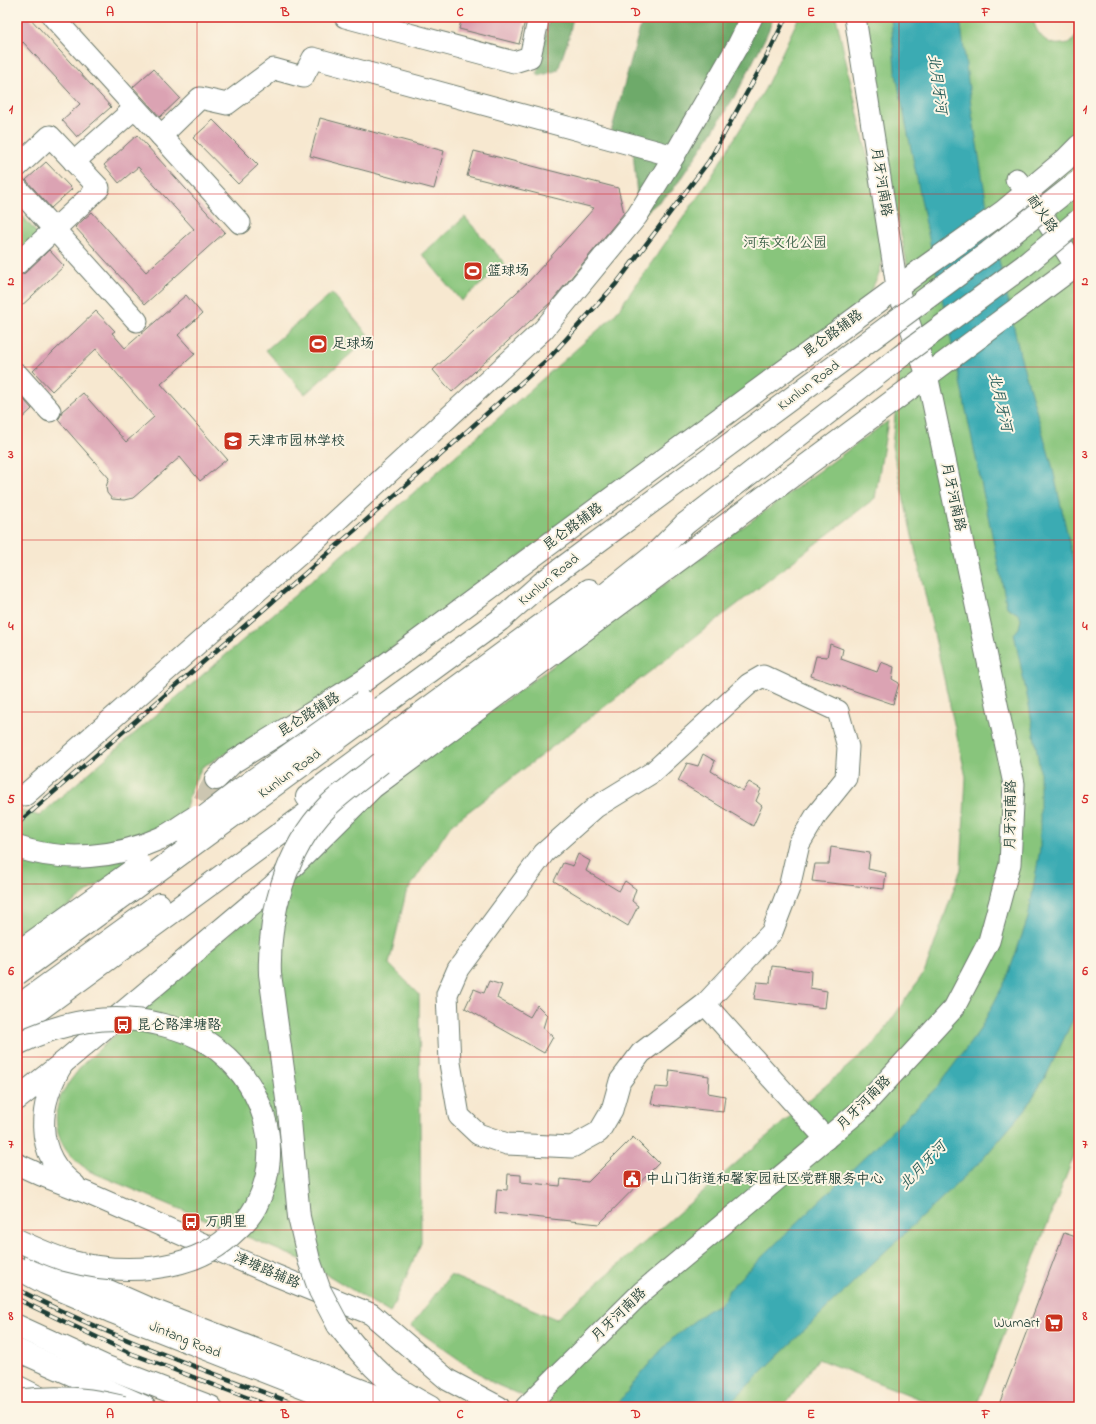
<svg xmlns="http://www.w3.org/2000/svg" width="1096" height="1424" font-family="'Indie Flower','LXGW WenKai TC',sans-serif">
<style>
.green{fill:#88c57b;stroke:#548158}
.forest{fill:#6eaa6b;stroke:#467450}
.water{fill:#3aabb3;stroke:#2c7474}
.building{fill:#dba3b3}
.lines{fill:none;stroke-linecap:round;stroke-linejoin:round}
.major-tunnel{stroke:#ccc6b1;stroke-width:22;stroke-dasharray:22 11;stroke-linecap:butt}
.minor-casing{stroke:#6b796b;stroke-width:23}
.major-casing{stroke:#6b796b;stroke-width:24}
.highway-casing{stroke:#6b796b;stroke-width:24}
.minor{stroke:#fff;stroke-width:21}
.major{stroke:#fff;stroke-width:22}
.highway{stroke:#fff;stroke-width:22}
.rail-casing{stroke:#1f3d34;stroke-width:4.5}
.rail{stroke:#fcf5e5;stroke-width:3;stroke-dasharray:9;stroke-linecap:butt}
.highway-bridge-casing{stroke:#6b796b;stroke-width:24;stroke-linecap:butt}
.highway-bridge{stroke:#fff;stroke-width:22}
.grid{fill:none;stroke:#d62828;stroke-width:1;stroke-opacity:0.55}
.labels{text-anchor:middle;dominant-baseline:central;stroke-width:4;stroke-linejoin:round;paint-order:stroke}
.street-label{font-size:14px;fill:#1f3d34;stroke:#fcf5e5}
.park-label{font-size:14px;fill:#395f46;stroke:#fcf5e5}
.poi-label{font-size:14px;fill:#1f3d34;stroke:#fcf5e5;text-anchor:start}
.water-label{font-size:15px;font-style:italic;fill:#275e5a;stroke:#fcf5e5}
.neatline{fill:none;stroke:#d62828;stroke-width:1.5}
.grid-label{font-size:13px;text-anchor:middle;font-weight:bold;fill:#d62828}
</style>
<rect width="100%" height="100%" fill="#fcf5e5"/>
<filter id="ink" filterUnits="userSpaceOnUse"><feTurbulence type="fractalNoise" baseFrequency=".025" numOctaves="2"/><feDisplacementMap in="SourceGraphic" scale="8" xChannelSelector="R" yChannelSelector="G"/><feConvolveMatrix kernelMatrix="1 2 1 2 8 2 1 2 1" color-interpolation-filters="sRGB"/></filter>
<filter id="wash" filterUnits="userSpaceOnUse"><feTurbulence type="fractalNoise" baseFrequency=".012" numOctaves="4" result="noise"/><feDisplacementMap in="SourceGraphic" scale="16" xChannelSelector="R" yChannelSelector="G"/><feGaussianBlur stdDeviation="0.9" result="paint"/><feColorMatrix in="noise" values="0 0 0 0 0 0 0 0 0 0 0 0 0 0 0 0 0 1.4 0 .05"/><feComposite in="paint" operator="in"/></filter>
<g filter="url(#wash)">
<rect width="100%" height="100%" fill="#f7e8d0"/>
<g class="green">
<polygon points="799,17 836,17 887,243 879,274 863,307 318,702 202,767 191,789 185,812 125,865 17,943 17,808 39,816 403,502 614,316 702,191 765,89"/>
<path d="M856,17H1033C1034,29 1042,41 1054,44C1059,45 1066,43 1071,43L1079,32V208L1074,213L1079,249V1143L976,1407H940L818,1359L784,1407H548L493,1383L411,1326L450,1275L556,1319L876,1042L925,971L961,869L966,777L892,446L909,273Z"/>
<polygon points="17,209 39,236 17,256"/>
<polygon points="465,217 505,264 461,301 422,254"/>
<polygon points="332,293 370,337 305,394 266,350"/>
<path d="M888,421L875,498L451,825L406,893L389,964L419,994L421,1243L390,1313L305,1261L89,1171C83,1166 77,1162 72,1157C57,1142 53,1120 59,1100C64,1087 75,1075 83,1064L254,911L363,809L428,757Z"/>
</g>
<g class="forest">
<polygon points="550,17 573,17 569,37 558,70 539,76 537,73"/>
<polygon points="643,17 774,17 766,36 738,91 707,140 672,191 639,218 632,140 611,132"/>
</g>
<path class="water" d="M891,17H960L972,113L987,206L1020,355L1052,465L1079,587V1007L1047,1074L1025,1110L980,1162L872,1264L726,1407H616C634,1382 653,1357 675,1336C684,1328 695,1321 704,1313C717,1304 724,1306 729,1289L938,1086L979,1031L1007,978L1028,918L1040,849V770L1029,705L1014,634L1019,628L1021,619L1018,614L1007,607L958,372L927,229L895,69Z"/>
<g id="blocks">
<g class="building">
<polygon points="17,17 29,17 111,107 77,137 62,120 80,104 23,42 17,47"/>
<polygon points="462,17 526,17 519,44 459,29"/>
<polygon points="153,69 180,98 160,117 133,87"/>
<polygon points="320,118 444,151 434,189 310,156"/>
<polygon points="213,120 258,165 238,184 193,138"/>
<polygon points="137,135 225,232 145,304 75,227 92,212 146,272 194,229 138,167 119,183 104,165"/>
<polygon points="474,151 618,188 624,213 551,302 452,392 433,370 529,281 594,208 467,176"/>
<polygon points="46,162 72,189 51,208 26,180"/>
<polygon points="49,250 64,266 17,310 17,276 25,273"/>
<polygon points="186,295 202,314 178,335 195,354 161,384 227,459 200,481 180,457 133,498 124,500 112,499 107,493 106,487 109,478 58,420 61,415 62,411 83,393 126,442 154,417 96,349 52,391 33,371 96,311 115,331 112,333 125,348"/>
<polygon points="17,392 32,409 17,423"/>
<polygon points="830,644 843,649 841,659 877,672 881,662 894,667 892,679 899,683 893,704 811,676 816,656 827,657"/>
<polygon points="703,754 715,761 711,771 743,791 749,782 761,789 756,801 762,806 753,826 678,781 687,763 698,766"/>
<polygon points="831,847 870,853 868,869 886,873 884,889 812,881 815,864 829,864"/>
<polygon points="578,854 590,861 586,871 619,891 625,881 636,889 632,901 638,906 628,926 554,881 563,863 573,866"/>
<polygon points="772,966 811,971 810,988 827,991 825,1008 754,999 757,982 770,983"/>
<polygon points="489,981 502,985 497,998 530,1017 537,1005 547,1015 543,1028 553,1037 544,1053 465,1008 474,989 484,993"/>
<polygon points="670,1070 709,1076 708,1093 725,1096 723,1112 651,1104 655,1087 668,1088"/>
<polygon points="633,1137 659,1163 599,1224 495,1213 497,1189 507,1190 508,1174 521,1175 521,1182 560,1186 561,1179 588,1182"/>
<polygon points="1064,1233 1079,1238 1079,1407 998,1407"/>
</g>
</g>
</g>
<g filter="url(#ink)">
<use href="#blocks" fill-opacity="0" stroke="#6b796b" stroke-width="1"/>
<g class="lines">
<polyline class="major-tunnel" points="188,831 216,779"/>
<g class="minor-casing">
<g id="minor">
<polyline points="53,17 240,223"/>
<polyline points="345,17 514,62 530,57 539,17"/>
<polyline points="674,156 738,45 752,17"/>
<polyline points="74,162 135,108"/>
<polyline points="17,167 50,136 99,188 17,264"/>
<polyline points="1016,179 1027,191 1079,271"/>
<polyline points="17,188 137,321"/>
<polyline points="17,374 50,411"/>
<polyline points="17,795 25,795 318,538 544,329 637,216 674,156 313,58 303,77 274,69 227,104 200,98 161,136"/>
<polyline points="705,1004 641,1053 620,1081 612,1110 599,1132 572,1147 507,1144 478,1134 459,1116 450,1063 447,994 458,969 544,853 596,807 653,772 749,684 763,676 838,711 848,747 846,778 817,814 799,844 789,888 772,932 705,1004 826,1139"/>
<path d="M64,1062C38,1102 32,1154 75,1185"/>
<polyline points="17,1164 41,1175 87,1193 265,1271 371,1314 448,1380 499,1407"/>
<polyline points="17,1386 49,1402"/>
<polyline points="526,1407 643,1291 858,1112 954,1008 989,941 1010,864 1014,784 927,375 897,287 855,17"/>
</g>
</g>
<g class="major-casing">
<g id="major">
<polyline points="216,779 233,762 365,680 925,267 1004,211 1065,160 1079,146"/>
<polyline points="17,1099 64,1062 272,887 373,787 1079,263"/>
</g>
</g>
<g class="highway-casing">
<g id="highway">
<polyline points="366,773 561,630 653,556 685,524"/>
<polyline points="307,797 589,590"/>
<polyline points="17,1007 159,904"/>
<polyline points="17,1026 332,795"/>
<polyline points="35,1257 54,1267 147,1308 404,1407"/>
<polyline points="17,1268 45,1283 110,1311 355,1407"/>
<path d="M338,1325C356,1348 374,1370 398,1388C408,1395 419,1401 430,1407"/>
<polyline points="17,1326 104,1366 211,1407"/>
<polyline points="17,1350 145,1407"/>
</g>
</g>
<use href="#minor" class="minor"/>
<use href="#major" class="major"/>
<use href="#highway" class="highway"/>
<g class="rail-casing">
<g id="rail">
<polyline points="17,824 417,476 550,357 616,284 709,161 766,58 786,17"/>
<path d="M17,1289C109,1337 207,1371 303,1407"/>
<polyline points="17,1299 130,1353 272,1407"/>
</g>
</g>
<use href="#rail" class="rail"/>
<g class="highway-bridge-casing">
<g id="highway-bridge">
<polyline points="685,524 901,356 1025,265 1079,220"/>
<polyline points="184,833 238,791 363,702"/>
<path d="M17,847C63,863 117,858 161,838C173,833 183,824 195,817"/>
<polyline points="17,953 140,865"/>
<polyline points="17,974 500,620 542,583 989,252 1079,181"/>
<path d="M17,1044C62,1021 114,1012 163,1025C179,1029 195,1034 208,1043C262,1078 286,1147 256,1206C250,1218 240,1227 230,1236C189,1273 120,1275 69,1261C51,1256 34,1248 17,1240"/>
<path d="M338,1325L320,1291L309,1260L299,1217L290,1121L270,974C268,916 285,850 327,807C342,792 364,777 381,763"/>
<path d="M17,1401C52,1396 89,1398 123,1407"/>
</g>
</g>
<use href="#highway-bridge" class="highway-bridge"/>
</g>
</g>
<path class="grid" d="M197,17V1407M373,17V1407M548,17V1407M723,17V1407M899,17V1407M17,194H1079M17,367H1079M17,540H1079M17,712H1079M17,884H1079M17,1057H1079M17,1230H1079"/>
<defs>
<g id="stadium-square" transform="scale(1)"><rect x="-9" y="-9" width="18" height="18" rx="4" fill="#c8321e" stroke="#fcf5e5"/><path d="M0-5a6.5 5 0 1 0 0 10a6.5 5 0 1 0 0-10ZM-3.5-1.8h7v3.6h-7Z" fill="#fff"/></g>
<g id="school-square" transform="scale(1)"><rect x="-9" y="-9" width="18" height="18" rx="4" fill="#c8321e" stroke="#fcf5e5"/><path d="M0-5L7-2L0 1L-7-2ZM-4 1L0 2.5L4 1V4Q0 6-4 4Z" fill="#fff"/></g>
<g id="bus-square" transform="scale(1)"><rect x="-9" y="-9" width="18" height="18" rx="4" fill="#c8321e" stroke="#fcf5e5"/><path d="M-5-6H5V4H4V6H2V4H-2V6H-4V4H-5ZM-3.5-4V0h7V-4ZM-3.5 1.2v1.5H-2V1.2ZM2 1.2v1.5H3.5V1.2Z" fill="#fff"/></g>
<g id="civic-square" transform="scale(1)"><rect x="-9" y="-9" width="18" height="18" rx="4" fill="#c8321e" stroke="#fcf5e5"/><path d="M-.6-6.5H3V-4.5H.6V-3L4-1V1h2V6H-6V1h2V-1L-.6-3ZM-1.2 2.5V6h2.4V2.5Z" fill="#fff"/></g>
<g id="supermarket-square" transform="scale(1)"><rect x="-9" y="-9" width="18" height="18" rx="4" fill="#c8321e" stroke="#fcf5e5"/><path d="M-6-5.5h2.5l.6 2H6L4.5 2H-2.5L-4.4-4H-6ZM-1.5 3.2a1.3 1.3 0 1 0 .1 0ZM3 3.2a1.3 1.3 0 1 0 .1 0Z" fill="#fff"/></g>
</defs>
<g fill-rule="evenodd">
<use href="#stadium-square" x="473" y="271"/>
<use href="#stadium-square" x="318" y="344"/>
<use href="#school-square" x="233" y="441"/>
<use href="#bus-square" x="123" y="1025"/>
<use href="#civic-square" x="632" y="1179"/>
<use href="#bus-square" x="191" y="1222"/>
<use href="#supermarket-square" x="1054" y="1323"/>
</g>
<g class="labels">
<g class="street-label">
<text transform="translate(881 182) rotate(81)">月牙河南路</text>
<text transform="translate(1042 214) rotate(56)">耐火路</text>
<text transform="translate(833 334) rotate(-36)">昆仑路辅路</text>
<text transform="translate(809 386) rotate(-37)">Kunlun Road</text>
<text transform="translate(953 497) rotate(78)">月牙河南路</text>
<text transform="translate(573 527) rotate(-36)">昆仑路辅路</text>
<text transform="translate(549 580) rotate(-39)">Kunlun Road</text>
<text transform="translate(309 715) rotate(-32)">昆仑路辅路</text>
<text transform="translate(290 774) rotate(-36)">Kunlun Road</text>
<text transform="translate(1011 815) rotate(-89)">月牙河南路</text>
<text transform="translate(864 1103) rotate(-45)">月牙河南路</text>
<text transform="translate(267 1271) rotate(23)">津塘路辅路</text>
<text transform="translate(619 1315) rotate(-44)">月牙河南路</text>
<text transform="translate(185 1340) rotate(22)">Jintang Road</text>
</g>
<g class="park-label">
<text x="785" y="243">河东文化公园</text>
</g>
<g class="poi-label">
<text x="487" y="271">篮球场</text>
<text x="332" y="344">足球场</text>
<text x="247" y="441">天津市园林学校</text>
<text x="137" y="1025">昆仑路津塘路</text>
<text x="646" y="1179">中山门街道和馨家园社区党群服务中心</text>
<text x="205" y="1222">万明里</text>
<text x="1040" y="1323" text-anchor="end">Wumart</text>
</g>
<g class="water-label">
<text transform="translate(937 84) rotate(82)">北月牙河</text>
<text transform="translate(1000 402) rotate(77)">北月牙河</text>
<text transform="translate(923 1166) rotate(-46)">北月牙河</text>
</g>
</g>
<rect width="1096" height="1424" fill="none" stroke="#fcf5e5" stroke-width="44"/>
<rect x="22" y="22" width="1052" height="1380" class="neatline"/>
<g class="grid-label">
<text x="110" y="16">A</text>
<text x="285" y="16">B</text>
<text x="460" y="16">C</text>
<text x="636" y="16">D</text>
<text x="811" y="16">E</text>
<text x="986" y="16">F</text>
<text x="11" y="113">1</text>
<text x="1085" y="113">1</text>
<text x="11" y="285">2</text>
<text x="1085" y="285">2</text>
<text x="11" y="458">3</text>
<text x="1085" y="458">3</text>
<text x="11" y="630">4</text>
<text x="1085" y="630">4</text>
<text x="11" y="803">5</text>
<text x="1085" y="803">5</text>
<text x="11" y="975">6</text>
<text x="1085" y="975">6</text>
<text x="11" y="1148">7</text>
<text x="1085" y="1148">7</text>
<text x="11" y="1320">8</text>
<text x="1085" y="1320">8</text>
<text x="110" y="1418">A</text>
<text x="285" y="1418">B</text>
<text x="460" y="1418">C</text>
<text x="636" y="1418">D</text>
<text x="811" y="1418">E</text>
<text x="986" y="1418">F</text>
</g>
</svg>
